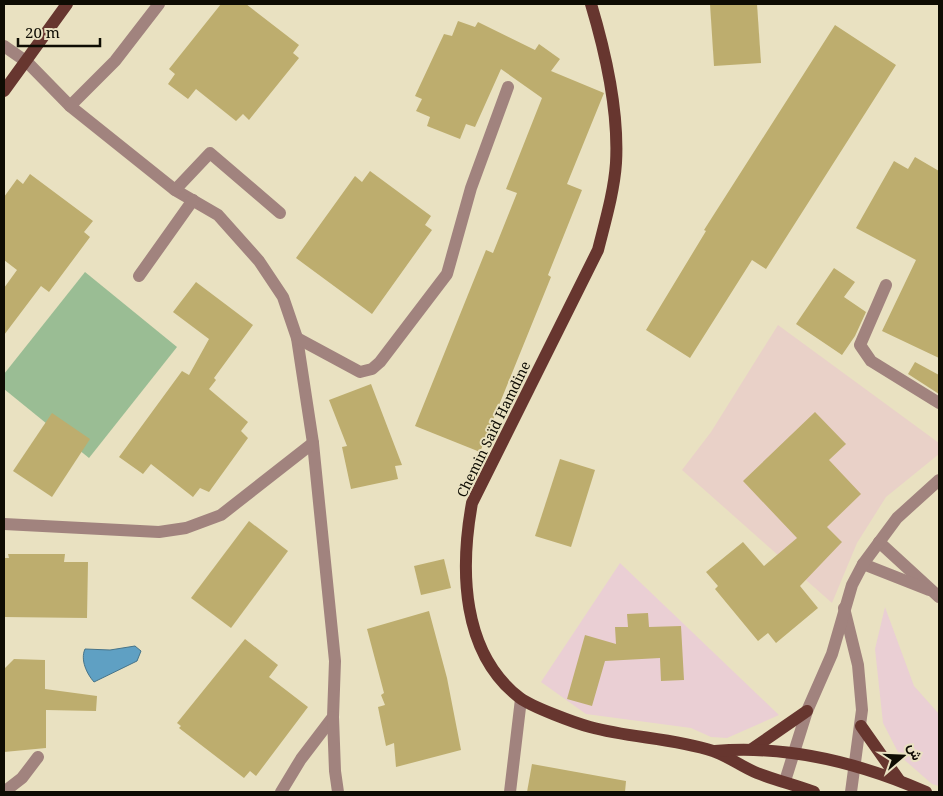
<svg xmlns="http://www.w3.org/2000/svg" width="943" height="796" font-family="'Noto Serif',Vazirmatn,serif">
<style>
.commercial{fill:#eacfd4}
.medical{fill:#e9d1c8}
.green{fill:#9abd94}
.water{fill:#5fa0c3;stroke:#477489}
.building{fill:#bdad6e}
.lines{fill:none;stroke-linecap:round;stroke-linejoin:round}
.minor{stroke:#a1837e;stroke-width:12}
.major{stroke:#67362f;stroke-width:12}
.labels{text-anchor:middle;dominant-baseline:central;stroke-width:4;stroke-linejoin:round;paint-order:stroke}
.street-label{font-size:14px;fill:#0e0c03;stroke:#e9e1c1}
</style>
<rect width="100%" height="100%" fill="#e9e1c1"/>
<g class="commercial">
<polygon points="620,563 779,715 727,738 711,737 691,728 586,714 541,682"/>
<polygon points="885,607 914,686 939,714 939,786 932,784 900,756 883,723 875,649"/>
</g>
<polygon class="medical" points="778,325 939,443 939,454 886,497 857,543 832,603 682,470 711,432"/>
<polygon class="green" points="85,272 177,347 89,458 4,389 4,374"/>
<path class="water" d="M135,646L141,651L137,661L94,682C87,674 80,660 85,649L110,650Z"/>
<g class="building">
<polygon points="221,4 246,4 299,45 293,53 299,58 249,120 243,114 236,121 196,89 188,99 168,84 175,74 169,69"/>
<polygon points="710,4 757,4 761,63 714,66"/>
<polygon points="458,21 475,27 478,22 535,50 539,44 560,59 551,71 604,93 567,184 582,190 548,275 551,277 480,452 415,426 486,250 493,253 517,193 506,189 542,98 501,69 475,127 466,124 460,139 427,126 430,117 416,111 422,99 415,96 444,34 452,36"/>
<polygon points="835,25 896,65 766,269 752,260 690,358 646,330 706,231 704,230"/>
<polygon points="915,157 939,171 939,358 882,331 916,260 856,228 894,161 908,169"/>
<polygon points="370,171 431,216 425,225 432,230 372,314 296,258 355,176 362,182"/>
<polygon points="30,174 93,221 84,232 90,237 49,292 41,286 4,335 4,288 17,270 4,260 4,197 17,179 23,184"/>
<polygon points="834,268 855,282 844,297 866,312 855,336 842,355 796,324"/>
<polygon points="196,282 253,325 214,378 216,380 209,389 248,422 241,431 248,438 209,492 200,488 193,497 151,464 143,474 119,457 182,371 189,375 209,339 173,312"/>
<polygon points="915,362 939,375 939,394 908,374"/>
<polygon points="371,384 402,465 395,466 398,479 351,489 342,447 347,446 329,400"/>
<polygon points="815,412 846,444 829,460 861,494 827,527 842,542 800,586 818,608 776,643 768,633 758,641 715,589 718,586 706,572 743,542 764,566 797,538 743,481"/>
<polygon points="52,413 90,439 52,497 13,471"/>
<polygon points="560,459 595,470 571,547 535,536"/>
<polygon points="249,521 288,551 231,628 191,598"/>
<polygon points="8,554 65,554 64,562 88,562 87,618 4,617 4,558 9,558"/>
<polygon points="444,559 451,588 421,595 414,566"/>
<polygon points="429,611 447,678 461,750 396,767 394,743 386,746 378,707 385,705 381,695 384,693 367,629"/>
<polygon points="648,613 649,627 681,626 684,680 661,681 660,658 605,661 592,706 567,699 585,635 616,644 615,627 628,627 627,614"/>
<polygon points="245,639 278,665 269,677 308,707 256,776 250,771 244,778 179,728 181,726 177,723"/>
<polygon points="14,659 45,660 45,689 97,696 96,711 46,710 46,748 4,752 4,669"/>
<polygon points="532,764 626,781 625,792 527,792"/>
</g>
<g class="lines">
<g class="minor">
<polyline points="4,46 27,62 70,106 175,190 218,215 259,261 283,297 297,338 313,443 335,661 333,717 301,759 281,792"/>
<polyline points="70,106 115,61 159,4"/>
<polyline points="175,190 210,153 280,213"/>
<polyline points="139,276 193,200"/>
<polyline points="886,285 860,345 871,361 939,403"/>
<polyline points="297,338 360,372 372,369 380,362 447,274 471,188 508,87"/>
<polyline points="4,524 159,532 186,528 221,515 313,443"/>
<polyline points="879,542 939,597"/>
<polyline points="863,564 929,590"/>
<polyline points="844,608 858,665 862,710 851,792"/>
<polyline points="333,717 335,771 338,792"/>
<polyline points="785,781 807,711 832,654 852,585 863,564 897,518 939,480"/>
<polyline points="4,792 22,778 38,757"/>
<polyline points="510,792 521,699"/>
</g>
<g class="major">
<path d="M591,4C606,54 619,110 616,163C614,192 605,222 598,250L472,503C460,569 461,653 520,698C532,707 575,723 590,727C630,738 673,738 713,751C728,756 742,767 757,773C775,780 795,785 814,792"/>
<polyline points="4,91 67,4"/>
<polyline points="861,726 899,780"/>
<polyline points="752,749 807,711"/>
<path d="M715,751C787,745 860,763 926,792"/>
</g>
</g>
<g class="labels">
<g class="street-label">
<text transform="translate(493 429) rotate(-64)">Chemin Saïd Hamdine</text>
</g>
</g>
<rect width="943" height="796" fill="none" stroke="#0e0c03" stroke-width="10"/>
<g transform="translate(903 756) rotate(71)" stroke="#e9e1c1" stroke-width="4" paint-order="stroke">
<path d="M0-4L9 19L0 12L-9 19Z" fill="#0e0c03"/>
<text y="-8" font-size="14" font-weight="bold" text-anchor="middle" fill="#0e0c03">ش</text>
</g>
<path d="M18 38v8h82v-8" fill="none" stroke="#0e0c03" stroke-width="2.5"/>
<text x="25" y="38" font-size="15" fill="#0e0c03" stroke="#e9e1c1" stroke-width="4" paint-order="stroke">20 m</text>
</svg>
